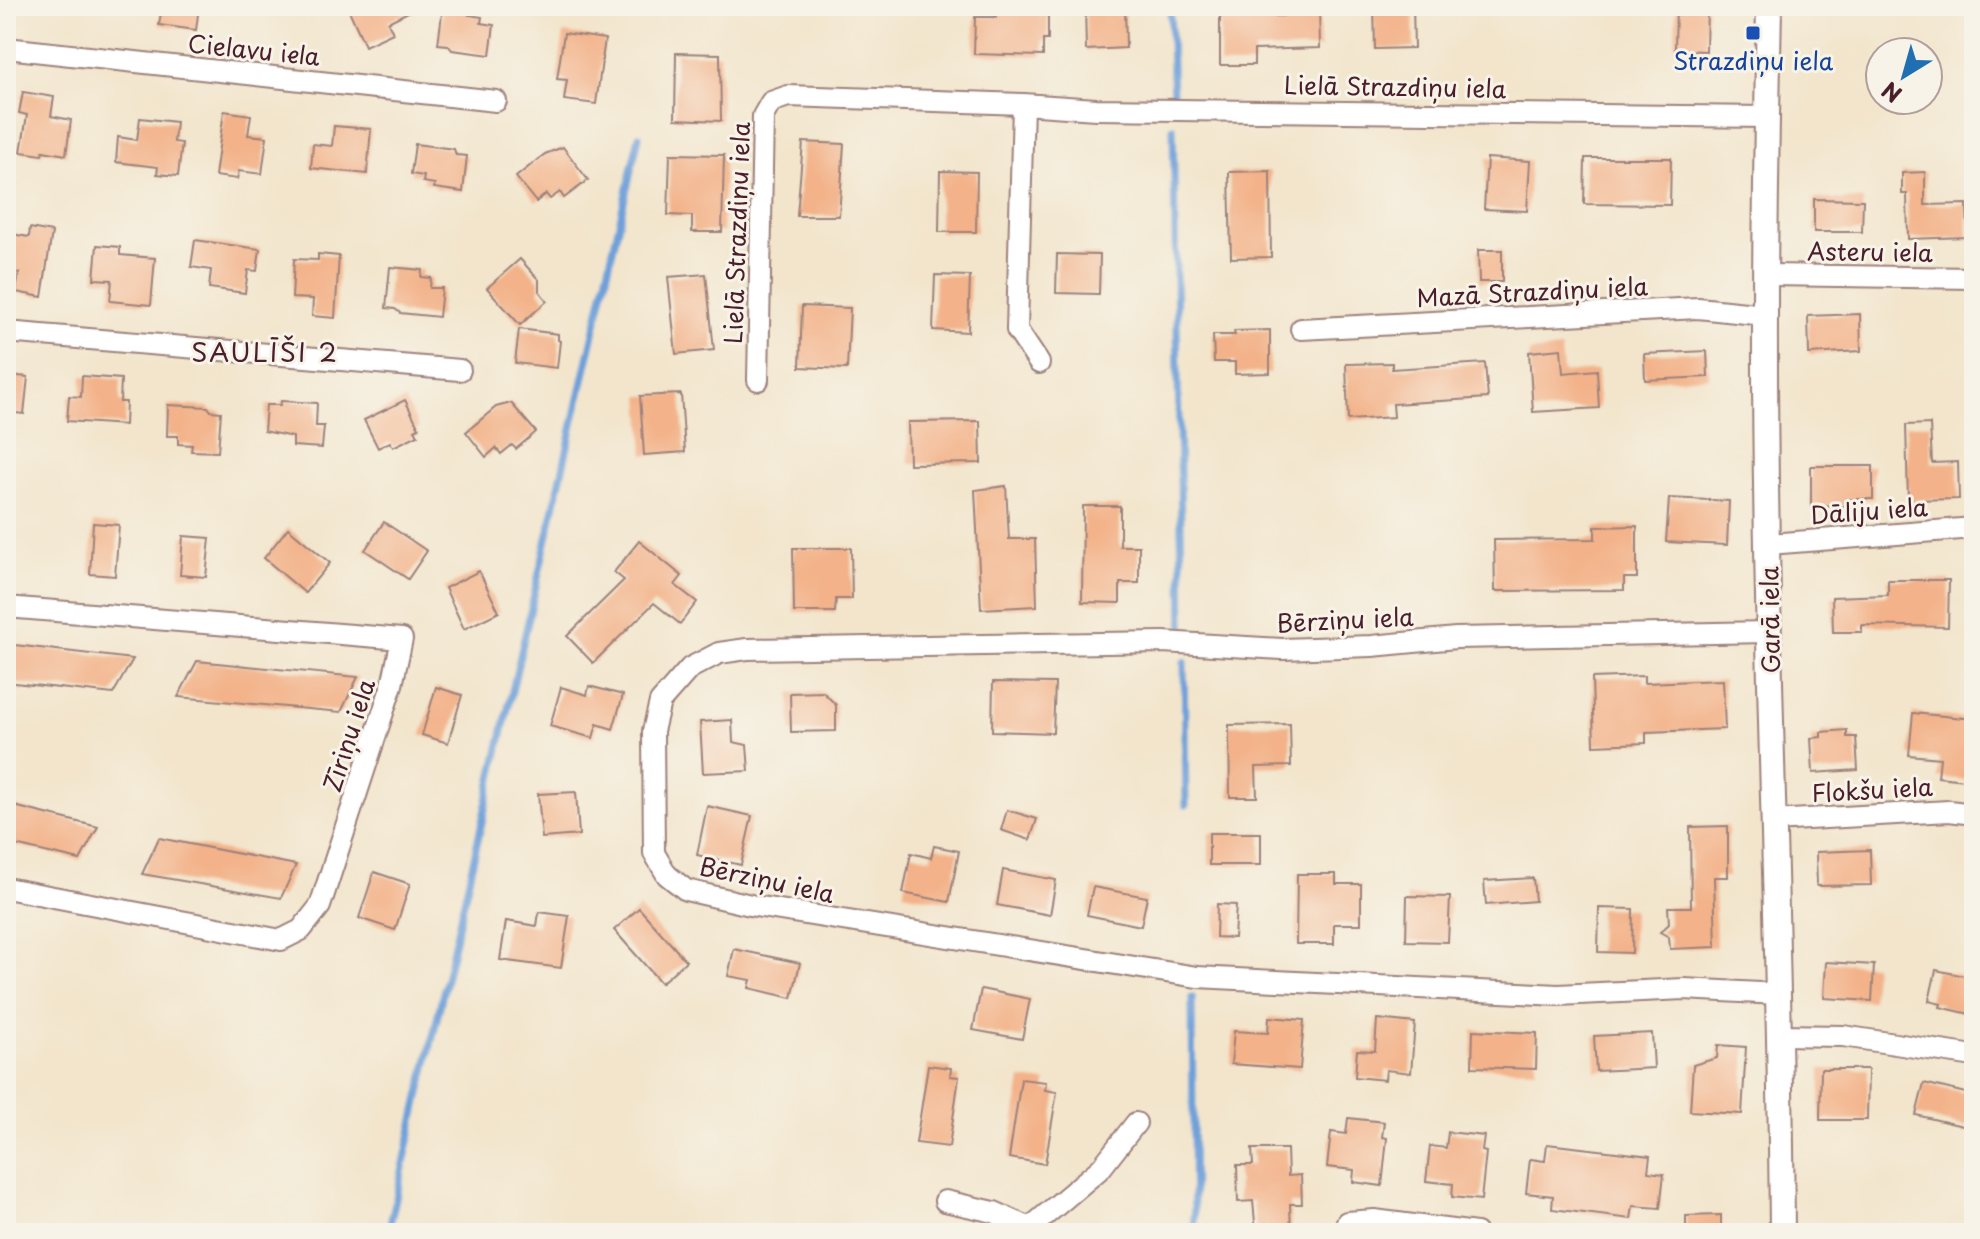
<svg xmlns="http://www.w3.org/2000/svg" width="1980" height="1239" font-family="'Playpen Sans',sans-serif">
<style>
.lines{fill:none;stroke-linecap:round;stroke-linejoin:round}
.stream{stroke:#6ea0d9;stroke-width:7}
.building{fill:#f3b289}
.minor-casing{stroke:#9e827c;stroke-width:24}
.tertiary-casing{stroke:#9e827c;stroke-width:28}
.minor{stroke:#fff;stroke-width:20}
.tertiary{stroke:#fff;stroke-width:24}
.transit-dot{fill:#1a4fb4;stroke:#f7f3e8;stroke-width:3}
.labels{text-anchor:middle;dominant-baseline:central;stroke-width:6;stroke-linejoin:round;paint-order:stroke}
.street-label{font-size:24px;fill:#4a1f2b;stroke:#f7f3e8}
.transit-label{font-size:24px;fill:#164399;stroke:#f7f3e8}
.neighbourhood-label{font-size:26px;letter-spacing:2px;fill:#4a1f2b;stroke:#f7f3e8}
</style>
<rect width="100%" height="100%" fill="#f7f3e8"/>
<filter id="ink" filterUnits="userSpaceOnUse"><feTurbulence type="fractalNoise" baseFrequency=".0125" numOctaves="2"/><feDisplacementMap in="SourceGraphic" scale="16" xChannelSelector="R" yChannelSelector="G"/><feConvolveMatrix kernelMatrix="1 2 1 2 8 2 1 2 1" color-interpolation-filters="sRGB"/></filter>
<filter id="wash" filterUnits="userSpaceOnUse"><feTurbulence type="fractalNoise" baseFrequency=".006" numOctaves="4" result="noise"/><feDisplacementMap in="SourceGraphic" scale="32" xChannelSelector="R" yChannelSelector="G"/><feGaussianBlur stdDeviation="1.8" result="paint"/><feColorMatrix in="noise" values="0 0 0 0 0 0 0 0 0 0 0 0 0 0 0 0 0 1.4 0 .05"/><feComposite in="paint" operator="in"/></filter>
<g filter="url(#wash)">
<rect width="100%" height="100%" fill="#f2e5cc"/>
<g class="lines">
<g class="stream">
<polyline points="1170,6 1173,97"/>
<polyline points="1173,128 1183,625"/>
<polyline points="1184,662 1186,805"/>
<polyline points="1192,997 1194,1233"/>
<polyline points="388,1233 639,136"/>
</g>
</g>
<g id="blocks">
<g class="building">
<polygon points="162,6 199,6 196,30 159,25"/>
<polygon points="347,6 420,6 388,22 393,33 365,46"/>
<polygon points="443,6 470,9 469,15 482,17 481,23 494,25 490,55 452,50 448,45 438,44"/>
<polygon points="1022,6 1048,6 1048,40 1043,40 1043,56 974,54 975,17 996,17 996,11 1022,12"/>
<polygon points="1085,6 1125,6 1126,48 1086,50"/>
<polygon points="1282,6 1319,6 1320,48 1254,50 1254,65 1220,65 1220,16 1283,16"/>
<polygon points="1374,6 1413,6 1414,48 1375,49"/>
<polygon points="1676,6 1707,6 1706,51 1675,50"/>
<polygon points="564,33 605,39 596,104 564,100 567,80 557,79"/>
<polygon points="676,53 720,54 721,121 675,119"/>
<polygon points="23,92 54,97 51,116 71,120 66,155 43,151 42,155 21,152 27,115 19,113"/>
<polygon points="224,111 251,115 248,135 267,137 262,174 239,171 237,179 215,176"/>
<polygon points="140,118 176,122 174,142 182,143 178,176 157,174 158,167 116,162 118,137 137,140"/>
<polygon points="334,126 371,129 367,174 311,168 313,144 332,146"/>
<polygon points="803,142 844,144 839,216 797,216"/>
<polygon points="415,144 454,149 456,155 467,156 463,192 434,188 435,184 423,182 424,176 411,174"/>
<polygon points="563,147 588,180 564,198 560,192 550,199 546,194 536,202 516,177 545,154"/>
<polygon points="670,154 724,155 722,232 692,232 692,216 668,215"/>
<polygon points="1487,158 1530,161 1527,211 1484,209"/>
<polygon points="1585,158 1671,158 1670,205 1584,204"/>
<polygon points="940,171 977,172 976,232 939,232"/>
<polygon points="1270,171 1271,257 1231,258 1229,172"/>
<polygon points="1925,172 1925,205 1967,204 1968,237 1908,239 1907,194 1902,194 1902,173"/>
<polygon points="1814,199 1863,200 1862,232 1814,232"/>
<polygon points="30,228 52,232 42,297 16,292 19,273 6,271 6,233 29,237"/>
<polygon points="195,240 260,249 257,271 248,270 245,293 209,288 211,270 191,267"/>
<polygon points="97,245 120,247 120,255 155,258 151,305 110,301 112,280 94,279"/>
<polygon points="1478,250 1502,250 1502,282 1479,282"/>
<polygon points="318,254 339,256 335,318 312,316 313,299 292,298 294,259 318,260"/>
<polygon points="1057,254 1100,255 1099,294 1056,293"/>
<polygon points="520,259 539,280 539,291 547,301 520,325 487,288"/>
<polygon points="390,267 422,270 421,277 431,278 430,288 442,288 439,317 400,313 395,309 386,308"/>
<polygon points="706,274 714,350 676,354 668,277"/>
<polygon points="935,275 970,276 968,332 933,330"/>
<polygon points="802,306 850,308 847,369 800,367"/>
<polygon points="1860,314 1861,351 1809,354 1808,316"/>
<polygon points="519,329 558,334 558,340 560,341 557,368 515,363"/>
<polygon points="1270,330 1270,373 1235,374 1235,362 1214,362 1213,335 1235,335 1234,331"/>
<polygon points="1561,349 1563,373 1597,370 1599,408 1533,412 1529,352"/>
<polygon points="1707,351 1708,377 1645,380 1644,354"/>
<polygon points="1392,363 1392,369 1485,363 1488,398 1393,404 1394,417 1348,420 1346,364"/>
<polygon points="6,375 28,377 24,414 6,412"/>
<polygon points="82,376 121,379 120,402 126,402 125,425 67,421 69,396 81,397"/>
<polygon points="681,394 685,452 644,455 640,396"/>
<polygon points="405,400 419,428 415,430 418,435 393,447 390,442 378,448 364,420"/>
<polygon points="281,401 317,403 316,426 324,426 322,448 293,446 293,437 264,431 266,405 280,405"/>
<polygon points="511,403 536,432 516,449 512,445 501,454 496,448 486,457 466,432 496,407"/>
<polygon points="168,405 208,407 211,411 221,412 218,452 191,451 192,445 178,444 178,436 167,436"/>
<polygon points="980,421 981,463 909,464 908,422"/>
<polygon points="1930,424 1932,463 1958,462 1959,499 1908,500 1906,425"/>
<polygon points="1811,466 1873,466 1873,499 1845,499 1845,506 1811,507"/>
<polygon points="1006,486 1009,539 1035,539 1037,606 981,609 975,490"/>
<polygon points="1669,498 1729,501 1727,545 1666,542"/>
<polygon points="1083,506 1120,506 1120,546 1139,546 1139,583 1120,583 1120,603 1082,602"/>
<polygon points="384,522 427,551 408,579 365,550"/>
<polygon points="93,523 119,525 115,576 90,574"/>
<polygon points="1637,526 1637,578 1624,578 1624,590 1495,591 1494,540 1595,539 1595,527"/>
<polygon points="288,528 330,563 305,593 264,558"/>
<polygon points="183,536 210,538 206,577 180,575"/>
<polygon points="639,541 682,576 675,585 697,602 680,624 654,603 593,663 567,636 624,580 614,572"/>
<polygon points="793,548 851,548 852,599 836,599 835,612 794,612"/>
<polygon points="479,571 499,612 464,629 445,588"/>
<polygon points="1888,580 1949,580 1948,627 1862,625 1862,632 1833,632 1832,597 1888,595"/>
<polygon points="6,644 133,659 113,694 6,682"/>
<polygon points="197,661 358,677 341,712 178,697"/>
<polygon points="1644,676 1644,683 1723,680 1725,729 1646,732 1646,743 1594,745 1592,678"/>
<polygon points="993,682 1055,683 1053,733 992,731"/>
<polygon points="589,686 623,695 613,729 597,724 593,738 550,726 561,687 587,695"/>
<polygon points="436,687 462,695 448,743 422,735"/>
<polygon points="823,692 836,705 836,731 791,732 790,693"/>
<polygon points="1913,713 1974,719 1974,781 1938,777 1940,758 1909,755"/>
<polygon points="732,720 733,742 747,745 749,771 703,773 700,722"/>
<polygon points="1290,724 1291,766 1256,767 1257,797 1230,797 1229,725"/>
<polygon points="1847,730 1847,737 1856,737 1858,770 1813,773 1811,738 1821,737 1821,732"/>
<polygon points="576,792 579,835 542,838 538,794"/>
<polygon points="6,804 98,827 80,860 6,843"/>
<polygon points="707,806 752,816 741,865 697,855"/>
<polygon points="1007,810 1037,819 1030,840 1001,830"/>
<polygon points="1728,826 1728,877 1714,877 1716,947 1670,949 1669,937 1660,932 1669,924 1668,907 1691,907 1690,827"/>
<rect x="1209" y="833" width="52" height="32"/>
<polygon points="159,838 296,865 281,898 142,874"/>
<polygon points="934,846 959,851 949,902 903,893 911,853 931,858"/>
<polygon points="1870,850 1871,885 1817,886 1816,852"/>
<polygon points="1003,870 1056,880 1050,915 997,905"/>
<polygon points="374,872 410,884 395,930 359,918"/>
<polygon points="1297,874 1336,874 1336,884 1361,884 1361,924 1334,924 1334,944 1296,944"/>
<polygon points="1533,878 1535,901 1486,905 1484,881"/>
<polygon points="1093,887 1147,897 1141,926 1087,915"/>
<polygon points="1407,896 1450,897 1448,942 1406,941"/>
<polygon points="1217,904 1236,905 1234,938 1216,937"/>
<polygon points="639,908 686,961 661,983 614,930"/>
<polygon points="1599,908 1633,909 1632,953 1598,952"/>
<polygon points="539,912 569,916 561,968 500,960 506,921 537,926"/>
<polygon points="734,949 800,963 792,998 749,988 751,980 728,976"/>
<polygon points="1826,962 1874,965 1872,1001 1824,998"/>
<polygon points="1936,970 1974,978 1974,1015 1940,1007 1941,1004 1929,1001"/>
<polygon points="981,989 1030,999 1022,1039 973,1030"/>
<polygon points="1269,1017 1304,1020 1300,1069 1231,1064 1234,1031 1268,1033"/>
<polygon points="1377,1019 1415,1023 1411,1073 1386,1070 1385,1080 1355,1077 1357,1050 1375,1051"/>
<polygon points="1473,1030 1537,1033 1536,1069 1472,1067"/>
<polygon points="1652,1033 1654,1068 1596,1071 1594,1036"/>
<polygon points="1718,1045 1746,1047 1742,1114 1690,1111 1693,1065 1717,1058"/>
<polygon points="928,1065 951,1068 950,1076 959,1077 949,1147 916,1143"/>
<polygon points="1821,1069 1868,1069 1867,1120 1820,1120"/>
<polygon points="1021,1079 1046,1082 1045,1090 1057,1092 1045,1164 1009,1158"/>
<polygon points="1924,1083 1974,1095 1967,1127 1916,1115"/>
<polygon points="1348,1118 1384,1122 1382,1137 1387,1138 1382,1186 1353,1182 1354,1170 1327,1167 1331,1132 1346,1134"/>
<polygon points="1448,1132 1484,1136 1482,1151 1486,1152 1481,1200 1452,1197 1453,1184 1426,1181 1430,1146 1446,1148"/>
<polygon points="1547,1144 1650,1156 1648,1172 1664,1174 1660,1208 1633,1206 1631,1219 1552,1209 1553,1196 1526,1193 1530,1159 1545,1161"/>
<polygon points="1252,1149 1287,1149 1288,1176 1301,1175 1302,1204 1290,1204 1291,1233 1256,1233 1253,1201 1238,1202 1237,1165 1253,1165"/>
<polygon points="1721,1215 1721,1233 1686,1233 1686,1216"/>
</g>
</g>
</g>
<g filter="url(#ink)">
<use href="#blocks" fill-opacity="0" stroke="#9e827c" stroke-width="2"/>
<g class="lines">
<g class="minor-casing">
<g id="minor">
<polyline points="6,48 496,101"/>
<polyline points="1023,104 1017,330 1039,363"/>
<polyline points="1765,275 1974,278"/>
<polyline points="1301,329 1698,308 1765,315"/>
<polyline points="6,332 460,370"/>
<polyline points="758,380 763,116 771,102 788,96 1023,104 1096,109 1766,117"/>
<polyline points="1768,544 1974,528"/>
<polyline points="6,607 402,639 392,685 320,906 301,930 281,940 6,888"/>
<polyline points="1769,632 1456,638 1372,646 1282,649 1163,642 747,649 719,653 690,668 660,702 653,731 654,853 667,875 686,890 755,906 1197,977 1558,995 1684,989 1779,994"/>
<polyline points="1773,821 1949,811 1974,814"/>
<polyline points="1780,1035 1843,1036 1974,1056"/>
<polyline points="945,1201 994,1212 1030,1228 1030,1233"/>
<polyline points="1030,1228 1101,1168 1136,1123"/>
<polyline points="1343,1233 1347,1222 1374,1220 1476,1233"/>
</g>
</g>
<g class="tertiary-casing">
<path id="tertiary" d="M1769,6C1767,109 1765,212 1765,314C1764,621 1780,927 1782,1233"/>
</g>
<use href="#minor" class="minor"/>
<use href="#tertiary" class="tertiary"/>
</g>
</g>
<rect class="transit-dot" x="1745" y="25" width="16" height="16" rx="4"/>
<g class="labels">
<g class="street-label">
<text transform="translate(254 49) rotate(6)">Cielavu iela</text>
<text transform="translate(1395 86) rotate(1)">Lielā Strazdiņu iela</text>
<text transform="translate(736 233) rotate(-88)">Lielā Strazdiņu iela</text>
<text transform="translate(1870 251) rotate(1)">Asteru iela</text>
<text transform="translate(1532 291) rotate(-3)">Mazā Strazdiņu iela</text>
<text transform="translate(1869 510) rotate(-4)">Dāliju iela</text>
<text transform="translate(1345 619) rotate(-3)">Bērziņu iela</text>
<text transform="translate(1769 620) rotate(-91)">Garā iela</text>
<text transform="translate(348 735) rotate(-72)">Zīriņu iela</text>
<text transform="translate(1872 789) rotate(-3)">Flokšu iela</text>
<text transform="translate(767 879) rotate(12)">Bērziņu iela</text>
</g>
<g class="transit-label">
<text x="1753" y="60">Strazdiņu iela</text>
</g>
<g class="neighbourhood-label">
<text x="265" y="351">SAULĪŠI 2</text>
</g>
</g>
<rect width="1980" height="1239" fill="none" stroke="#f7f3e8" stroke-width="32"/>
<g transform="translate(1904 76) rotate(217)"><circle r="38" fill="#f7f3e8" stroke="#b29e9c" stroke-width="2"/>
<path d="M0-6L14 30L0 20L-14 30Z" fill="#1f6fb2"/>
<text y="-12" font-size="22" font-weight="bold" text-anchor="middle" fill="#4a1f2b">N</text>
</g>
</svg>
